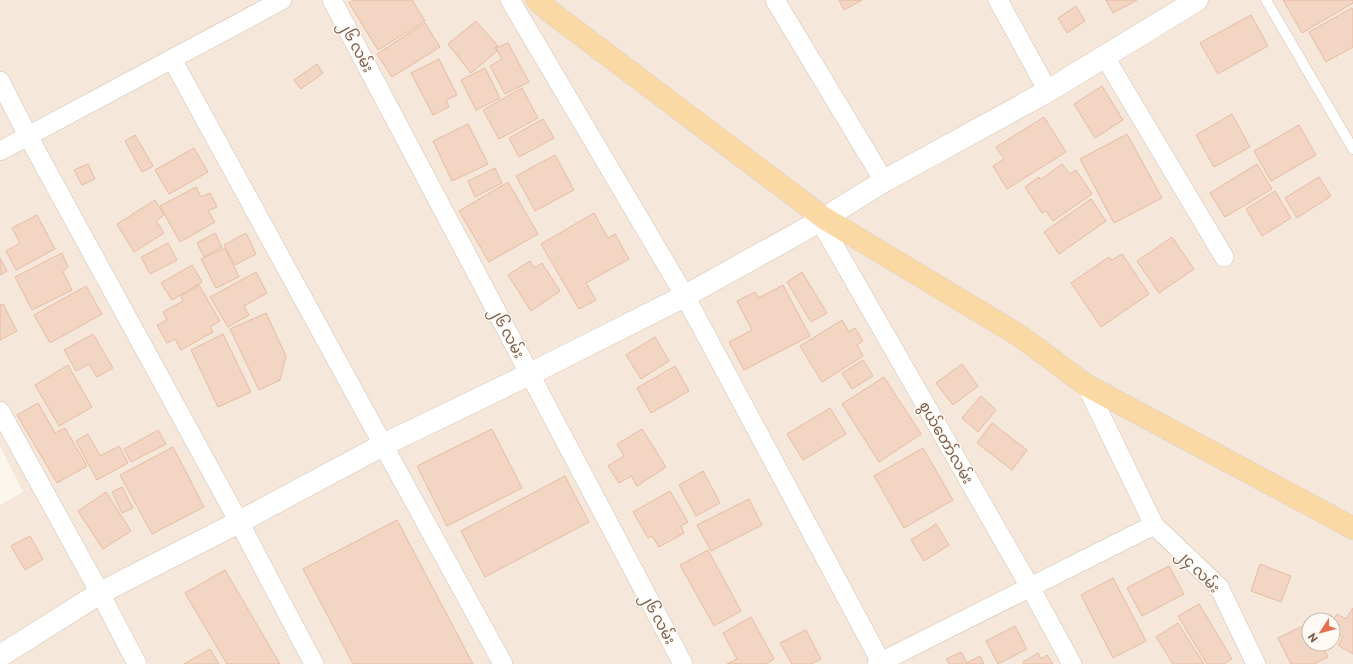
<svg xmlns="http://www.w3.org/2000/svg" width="1353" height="664" font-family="Commissioner,'Noto Sans Myanmar',sans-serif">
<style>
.residential{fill:#f5e8da;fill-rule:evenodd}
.building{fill:#f3d5c3;stroke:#e6bba3}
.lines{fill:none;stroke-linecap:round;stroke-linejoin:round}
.lane-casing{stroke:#d1beb0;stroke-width:11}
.street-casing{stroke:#d1beb0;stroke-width:20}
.secondary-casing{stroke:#d6c0b0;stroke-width:23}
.primary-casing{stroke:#dad1cd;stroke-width:23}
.lane{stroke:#fff;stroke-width:10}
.street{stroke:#fff;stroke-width:19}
.secondary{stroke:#fff;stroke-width:22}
.primary{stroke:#fbd9a5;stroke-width:22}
.labels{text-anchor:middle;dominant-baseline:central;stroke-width:3;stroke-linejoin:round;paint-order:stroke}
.street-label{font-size:15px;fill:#7a5c4d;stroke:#fffaf3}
</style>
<rect width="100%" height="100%" fill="#fdf6ec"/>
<path class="residential" d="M0,0H1353V664H0V505L23,492L0,447ZM1309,620H1333V644H1309Z"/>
<g class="building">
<polygon points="354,0 412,0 425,21 378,50 349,3"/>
<polygon points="839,0 862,0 844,10"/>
<polygon points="1106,0 1137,0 1113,13"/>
<polygon points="1283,0 1353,0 1353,3 1302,33"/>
<polygon points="1076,6 1085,21 1067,33 1058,18"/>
<polygon points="1352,8 1353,10 1353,47 1326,62 1309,32"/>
<polygon points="1251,15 1268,46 1218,74 1200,43"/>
<polygon points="476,21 498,46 494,48 497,51 471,73 448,44"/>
<polygon points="425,23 440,47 392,77 377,54"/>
<polygon points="508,43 529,82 505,94 490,66 502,59 496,48"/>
<polygon points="439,59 457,95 446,100 449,107 433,115 411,73"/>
<polygon points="317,64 323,73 301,89 294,80"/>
<polygon points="485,68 500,98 476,110 461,80"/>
<polygon points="1102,86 1123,120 1095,138 1074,104"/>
<polygon points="522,88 538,118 499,139 483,110"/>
<polygon points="1232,114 1250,147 1214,167 1196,135"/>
<polygon points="1044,117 1066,152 1007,189 993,166 1004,159 996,147"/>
<polygon points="543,119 554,138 519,157 509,138"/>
<polygon points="468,124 488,164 452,181 433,141"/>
<polygon points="1299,125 1316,155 1271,181 1254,151"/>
<polygon points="1127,134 1162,198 1114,223 1080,159"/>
<polygon points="135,135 153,166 142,172 125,141"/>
<polygon points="194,148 208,172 169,194 155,170"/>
<polygon points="555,155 574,190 535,211 516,176"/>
<polygon points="88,164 95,179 82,185 74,170"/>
<polygon points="1062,164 1070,174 1076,170 1092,194 1053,221 1046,211 1042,213 1025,187 1039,177 1040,180"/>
<polygon points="1257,164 1272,189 1225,217 1210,193"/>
<polygon points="495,168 502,183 475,197 468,181"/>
<polygon points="1319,177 1331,196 1297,218 1285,198"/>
<polygon points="508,182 538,234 489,262 459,211"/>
<polygon points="196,187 201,197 210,193 217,207 208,211 215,222 180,242 160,206"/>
<polygon points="1275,191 1291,218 1262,236 1246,209"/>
<polygon points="1091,199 1106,221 1059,254 1044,232"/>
<polygon points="155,200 164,215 156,221 164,233 134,252 117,224"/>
<polygon points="594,213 608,238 615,234 629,259 586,283 596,300 579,309 541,244"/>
<polygon points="37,215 55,249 16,270 6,251 20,243 12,228"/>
<polygon points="215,233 222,247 204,257 197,243"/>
<polygon points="246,233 256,254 235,265 224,245"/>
<polygon points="1172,237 1194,269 1159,293 1137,261"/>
<polygon points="168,243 177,260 150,274 141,257"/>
<polygon points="225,248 239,277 216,288 201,259"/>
<polygon points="62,253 68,267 63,272 72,290 32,310 15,277"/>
<polygon points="1122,254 1149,294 1101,327 1071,283 1109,257 1112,260"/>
<polygon points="0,258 7,271 0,275"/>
<polygon points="530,261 534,268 542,263 560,291 531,311 508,275"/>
<polygon points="192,265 202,282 172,300 161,283"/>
<polygon points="256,272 267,293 244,306 249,315 228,327 210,297"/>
<polygon points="802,272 827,313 811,322 787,282"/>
<polygon points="199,285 220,321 210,327 213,332 181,350 175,339 167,343 157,325 167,320 163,312 183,301 181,296"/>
<polygon points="783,285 810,336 744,370 729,342 752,330 737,301 755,292 759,298"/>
<polygon points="86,286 102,314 50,343 34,315"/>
<polygon points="3,304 17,331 0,340 0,305"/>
<polygon points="266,313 286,356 280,380 259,390 230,329"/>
<polygon points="842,320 849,332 855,328 863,341 857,345 863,356 822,382 800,346"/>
<polygon points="93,334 113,368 97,377 89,364 76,371 64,350"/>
<polygon points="223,334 251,392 218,407 191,350"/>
<polygon points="655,337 669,361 641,379 626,355"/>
<polygon points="863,360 873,376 852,389 842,373"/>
<polygon points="962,364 978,386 953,405 936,383"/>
<polygon points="68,365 92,407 59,426 35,385"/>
<polygon points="675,366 689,391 651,413 637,388"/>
<polygon points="884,377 921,434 879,462 842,404"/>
<polygon points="981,396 996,410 978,432 962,418"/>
<polygon points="38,403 55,433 65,428 87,466 57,483 17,415"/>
<polygon points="830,408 846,434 803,460 787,434"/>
<polygon points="992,423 1027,450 1012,470 977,443"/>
<polygon points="492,429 522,488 447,526 417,466"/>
<polygon points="642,429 666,467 637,486 631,476 619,483 608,466 624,456 617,444"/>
<polygon points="158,430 166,444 131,462 124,449"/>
<polygon points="88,434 100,456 119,446 128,463 97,480 76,441"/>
<polygon points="173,447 204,507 152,534 120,475"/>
<polygon points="923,448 953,500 904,528 874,476"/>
<polygon points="703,471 720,503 696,516 679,485"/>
<polygon points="565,476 589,522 485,577 461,531"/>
<polygon points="122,487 133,508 122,513 112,492"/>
<polygon points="670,491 688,522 681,526 684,533 659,547 652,536 648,538 633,512"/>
<polygon points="106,492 131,531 103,549 78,511"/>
<polygon points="749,499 762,525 711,551 697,525"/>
<polygon points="397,520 473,664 353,664 303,569"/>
<polygon points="936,524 949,545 924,561 911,540"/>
<polygon points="30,536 43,559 25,570 11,546"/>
<polygon points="708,550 741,611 714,626 680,565"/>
<polygon points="1260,564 1291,576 1281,602 1251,591"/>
<polygon points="1169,566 1184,594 1142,616 1127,588"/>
<polygon points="225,570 280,664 227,664 185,593"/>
<polygon points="1113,578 1146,641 1113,658 1081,595"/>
<polygon points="1199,604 1232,659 1224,664 1207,664 1178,616"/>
<polygon points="1353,608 1353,654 1338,645 1343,637 1333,631 1333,620 1337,614 1346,619"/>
<polygon points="751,617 774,659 766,664 727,664 737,659 723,633"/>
<polygon points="1178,623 1204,664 1173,664 1156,637"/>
<polygon points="1309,623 1309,644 1321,644 1328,657 1314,664 1291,664 1278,638"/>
<polygon points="1015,626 1027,649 998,664 986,641"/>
<polygon points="806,630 821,659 811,664 792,664 780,643"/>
<polygon points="210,649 219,664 184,664"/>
<polygon points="961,652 967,663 980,656 984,664 949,664 946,659"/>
<polygon points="1038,653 1041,659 1047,655 1053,664 1024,664 1023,662"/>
</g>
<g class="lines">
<g class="lane-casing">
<polyline id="lane" points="1266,0 1353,149"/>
</g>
<g class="street-casing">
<g id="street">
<polyline points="332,0 683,664"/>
<polyline points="510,0 685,296 882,664"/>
<polyline points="775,0 884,181"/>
<polyline points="998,0 1048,91"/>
<polyline points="1105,57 1224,257"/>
<polyline points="172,59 503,664"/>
<polyline points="0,81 28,136 239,522 314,664"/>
<polyline points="0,151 282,0"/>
<polyline points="820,221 1030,587 1072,664"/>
<polyline points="0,411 100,593 137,664"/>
<polyline points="1154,525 1219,587 1256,664"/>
<polyline points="877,664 1154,525 1086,385"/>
</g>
</g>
<g class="secondary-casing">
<polyline id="secondary" points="0,656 100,593 239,522 383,445 530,374 685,296 820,221 884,181 1048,91 1197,0"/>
</g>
<g class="primary-casing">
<polyline id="primary" points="537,0 552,13 824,218 1020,336 1086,385 1353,528"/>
</g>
<use href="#lane" class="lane"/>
<use href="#street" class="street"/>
<use href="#secondary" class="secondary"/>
<use href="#primary" class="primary"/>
</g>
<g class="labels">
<g class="street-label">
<text transform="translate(357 46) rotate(62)">၂၆ လမ်း</text>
<text transform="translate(508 332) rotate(62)">၂၆ လမ်း</text>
<text transform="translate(947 442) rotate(60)">စွယ်တော်လမ်း</text>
<text transform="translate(1199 570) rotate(46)">၂၄ လမ်း</text>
<text transform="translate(659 618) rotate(62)">၂၆ လမ်း</text>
</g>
</g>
<g transform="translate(1321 632) rotate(234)"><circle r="19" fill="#fffaf3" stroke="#cabbb1"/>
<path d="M0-3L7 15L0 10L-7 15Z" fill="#e76f51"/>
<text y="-6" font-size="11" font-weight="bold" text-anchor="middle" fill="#7a5c4d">N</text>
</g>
</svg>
